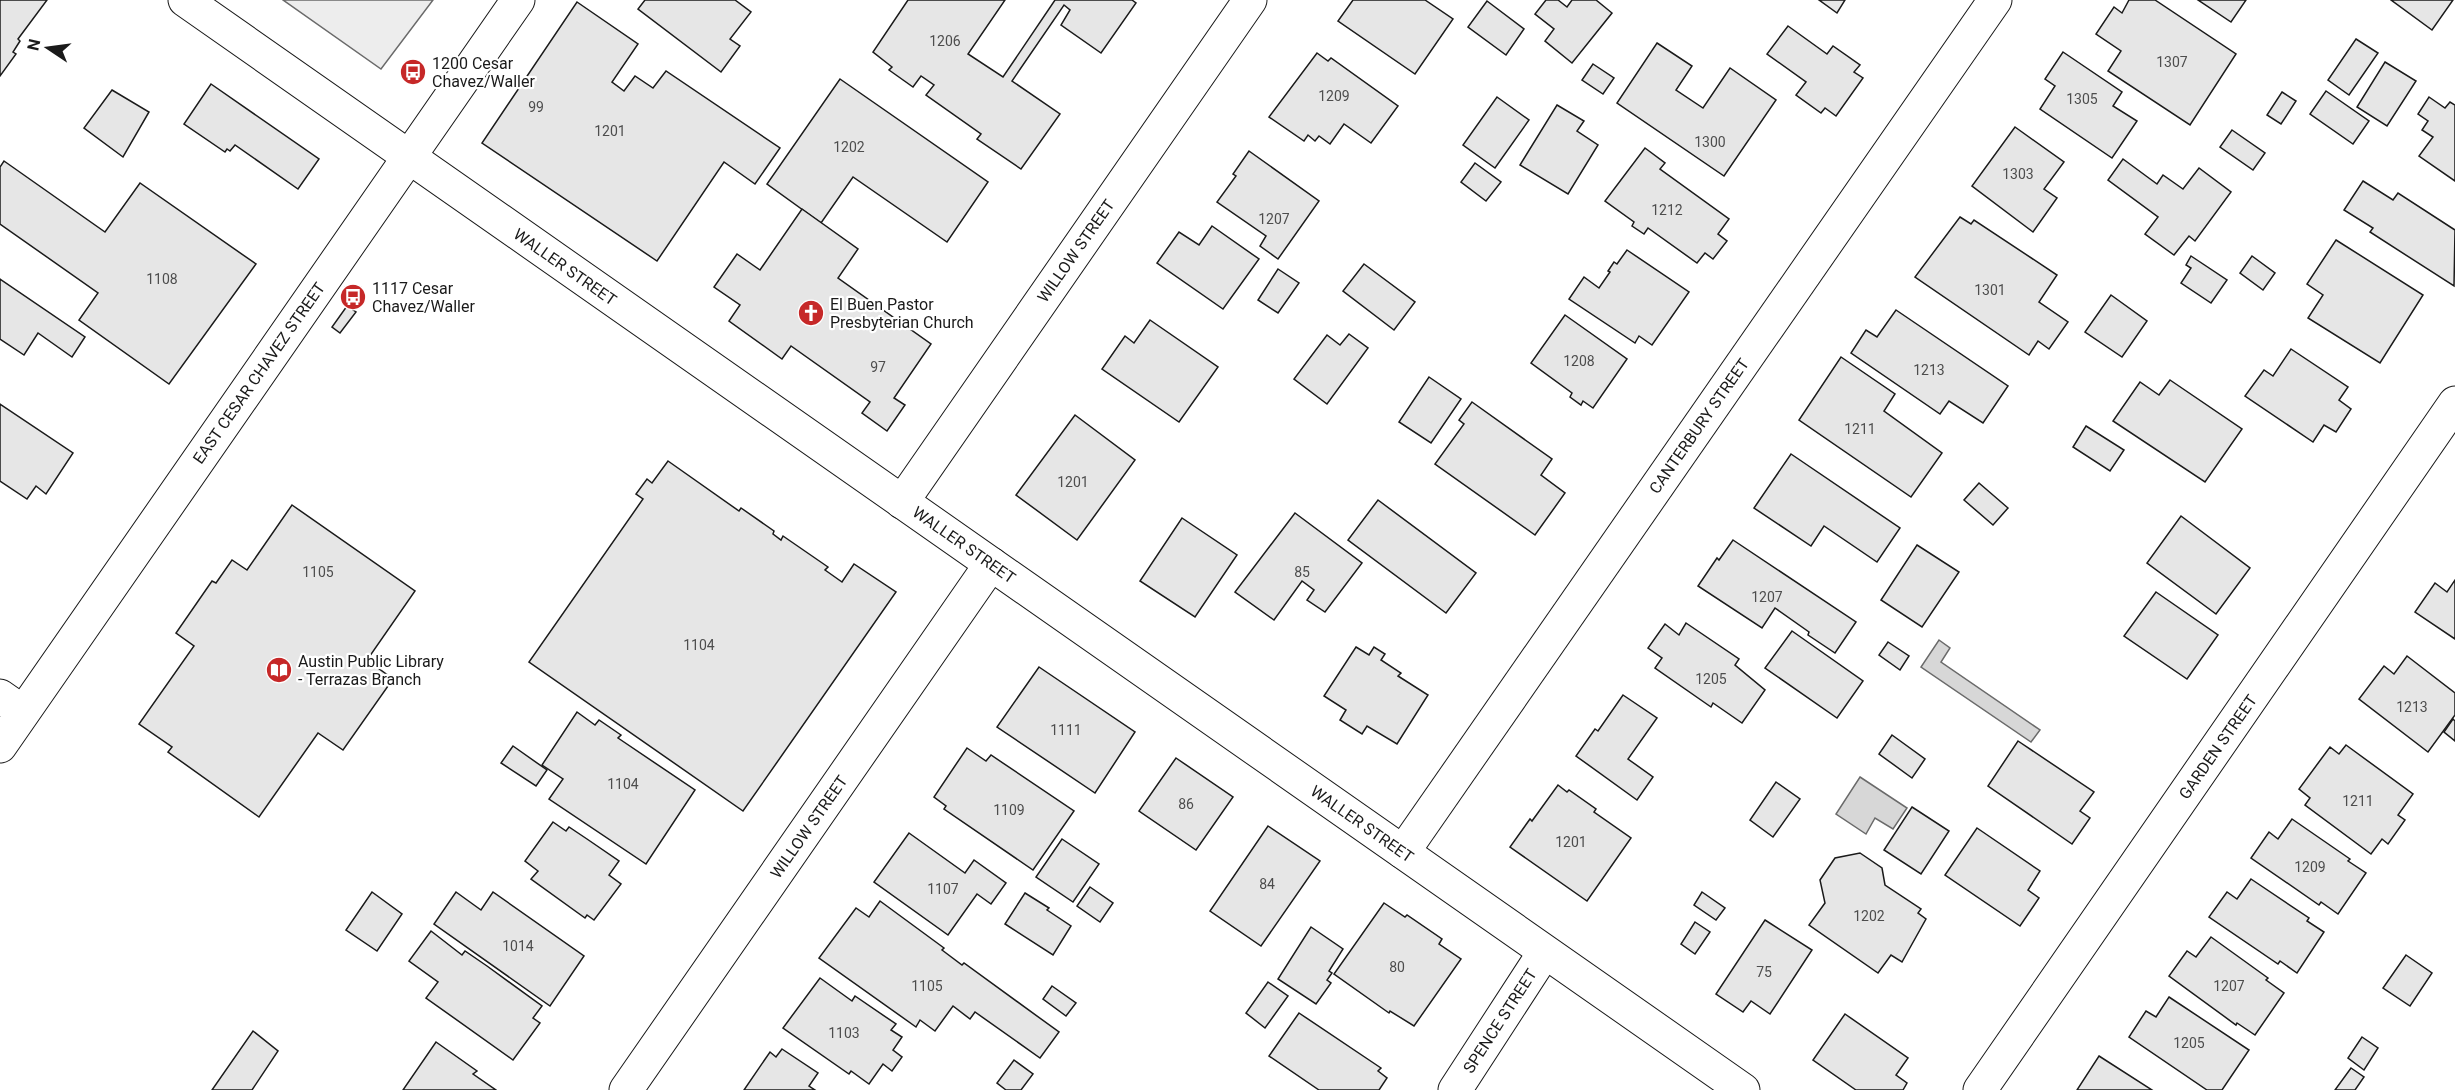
<svg xmlns="http://www.w3.org/2000/svg" width="2455" height="1090" font-family="Roboto,sans-serif">
<style>
.built{fill:#ededed;stroke:#6a6a6a;stroke-width:1.5}
.water{fill:#d7d7d7;stroke:#6a6a6a;stroke-width:1.5}
.building{fill:#e6e6e6;stroke:#1a1a1a;stroke-width:1.5}
.lines{fill:none;stroke-linecap:round;stroke-linejoin:round}
.street-casing{stroke:#1a1a1a;stroke-width:35}
.secondary-casing{stroke:#1a1a1a;stroke-width:35}
.street{stroke:#fff;stroke-width:33}
.secondary{stroke:#fff;stroke-width:33}
.labels{text-anchor:middle;dominant-baseline:central;stroke-width:4.5;stroke-linejoin:round;paint-order:stroke}
.number-label{font-size:14px;fill:#4d4d4d}
.poi-label{font-size:16px;fill:#1a1a1a;stroke:#fff;text-anchor:start}
.street-label{font-size:16px;fill:#1a1a1a;stroke:#fff}
</style>
<rect width="100%" height="100%" fill="#fff"/>
<polygon class="built" points="283,0 433,0 381,69"/>
<g class="water">
<polygon points="1939,640 1950,648 1941,662 2040,730 2031,742 1921,667"/>
<polygon points="1860,777 1907,808 1893,829 1875,818 1866,834 1836,814"/>
</g>
<g class="building">
<polygon points="0,0 47,0 18,39 20,41 13,52 16,54 0,76"/>
<polygon points="645,0 735,0 751,12 730,39 740,46 721,72 638,9"/>
<polygon points="908,0 1005,0 968,54 1003,77 1055,0 1132,0 1136,3 1101,53 1061,25 1070,10 1064,5 1012,81 1060,114 1021,169 977,139 981,134 926,95 934,85 921,76 913,87 889,70 892,67 873,52"/>
<polygon points="1353,0 1425,0 1453,19 1415,74 1338,21"/>
<polygon points="1546,0 1558,0 1567,7 1572,0 1596,0 1612,13 1572,63 1545,41 1554,29 1535,14"/>
<polygon points="1819,0 1845,0 1837,13"/>
<polygon points="2129,0 2155,0 2236,54 2190,125 2108,71 2121,51 2096,34 2114,7 2122,13"/>
<polygon points="2198,0 2246,0 2231,22"/>
<polygon points="2391,0 2453,0 2432,30"/>
<polygon points="1487,1 1524,29 1506,55 1468,27"/>
<polygon points="577,2 638,44 612,82 624,91 635,76 653,88 666,71 780,148 755,184 724,162 657,261 482,143"/>
<polygon points="1788,26 1827,54 1833,46 1860,65 1854,72 1863,78 1836,116 1825,108 1821,113 1796,95 1806,82 1767,54"/>
<polygon points="2356,39 2378,53 2349,95 2328,80"/>
<polygon points="1657,43 1692,66 1676,90 1703,108 1730,68 1776,100 1724,176 1617,103"/>
<polygon points="2063,52 2122,92 2113,106 2137,121 2112,158 2040,109 2055,86 2045,79"/>
<polygon points="1317,53 1328,61 1331,58 1398,106 1371,143 1344,124 1330,144 1319,136 1315,141 1308,135 1304,141 1269,117"/>
<polygon points="2385,62 2416,81 2387,126 2357,107"/>
<polygon points="1593,64 1614,78 1603,94 1582,80"/>
<polygon points="840,79 988,182 947,242 853,177 821,223 767,184"/>
<polygon points="211,84 319,159 298,189 235,145 230,151 227,149 225,152 184,124"/>
<polygon points="112,90 149,112 123,157 84,128"/>
<polygon points="2326,91 2369,121 2353,144 2310,114"/>
<polygon points="2282,92 2296,101 2281,124 2267,115"/>
<polygon points="1497,97 1529,120 1495,168 1463,145"/>
<polygon points="2429,97 2445,108 2450,102 2455,105 2455,181 2419,156 2433,137 2422,130 2428,121 2418,114"/>
<polygon points="1557,105 1584,121 1577,131 1598,145 1568,194 1520,165"/>
<polygon points="2015,127 2064,162 2044,189 2057,198 2033,232 1972,186"/>
<polygon points="2232,130 2265,153 2253,170 2220,147"/>
<polygon points="1645,148 1665,163 1660,169 1729,219 1718,234 1727,241 1713,259 1705,253 1697,263 1648,228 1644,234 1632,226 1634,222 1605,201"/>
<polygon points="1249,151 1319,201 1278,259 1260,246 1266,236 1217,202 1236,176 1233,174"/>
<polygon points="2123,159 2157,184 2163,175 2183,189 2199,168 2231,192 2195,241 2189,236 2174,255 2145,234 2158,217 2108,180"/>
<polygon points="4,161 105,232 140,183 256,264 169,384 79,320 98,293 0,224 0,167"/>
<polygon points="1475,163 1501,182 1486,201 1461,182"/>
<polygon points="2363,181 2393,200 2398,193 2455,230 2454,286 2370,232 2373,228 2344,210"/>
<polygon points="802,209 858,249 838,278 931,344 894,398 905,405 887,431 862,413 870,402 791,346 782,359 729,321 740,305 714,287 737,254 760,270"/>
<polygon points="1960,217 1971,224 1974,220 2057,275 2039,302 2068,322 2049,349 2038,341 2029,355 1915,277"/>
<polygon points="1212,226 1259,259 1223,309 1157,263 1179,232 1199,245"/>
<polygon points="2336,240 2423,295 2380,363 2308,318 2323,295 2307,284"/>
<polygon points="1627,250 1689,292 1652,345 1639,336 1635,343 1569,299 1584,277 1599,288 1610,272 1608,271 1614,262 1617,264"/>
<polygon points="2191,256 2227,280 2211,303 2181,283 2191,268 2186,265"/>
<polygon points="2252,256 2275,273 2263,290 2240,273"/>
<polygon points="1364,264 1415,302 1394,330 1343,291"/>
<polygon points="1278,269 1299,283 1278,313 1258,300"/>
<polygon points="0,279 85,337 72,357 38,333 24,355 0,339"/>
<polygon points="2111,295 2147,321 2122,357 2085,332"/>
<polygon points="347,306 356,312 340,333 332,327"/>
<polygon points="1896,310 2008,386 1983,423 1949,401 1940,414 1851,353 1866,330 1877,337"/>
<polygon points="1565,315 1627,359 1593,408 1583,401 1581,405 1570,397 1572,393 1531,363"/>
<polygon points="1150,320 1218,367 1179,422 1102,369 1125,336 1134,343"/>
<polygon points="1349,334 1368,348 1327,404 1294,379 1327,335 1340,345"/>
<polygon points="2291,349 2348,387 2339,400 2351,409 2336,432 2324,425 2313,442 2245,396 2264,370 2273,376"/>
<polygon points="1841,357 1895,394 1884,411 1942,453 1911,497 1799,420"/>
<polygon points="1429,377 1461,399 1431,443 1399,422"/>
<polygon points="2170,380 2242,429 2205,482 2113,421 2140,382 2159,395"/>
<polygon points="1472,402 1552,459 1541,475 1565,493 1535,535 1435,464 1464,424 1459,420"/>
<polygon points="0,404 73,453 46,494 36,486 27,499 0,481"/>
<polygon points="1075,415 1135,460 1077,540 1016,495"/>
<polygon points="2086,426 2124,450 2110,471 2073,447"/>
<polygon points="1791,454 1900,528 1877,562 1824,526 1811,546 1754,508"/>
<polygon points="668,461 739,511 741,508 774,531 773,534 781,540 783,536 828,567 825,570 842,582 854,564 896,592 743,811 529,662 643,499 636,494 647,479 652,483"/>
<polygon points="1979,483 2008,508 1993,525 1964,500"/>
<polygon points="1378,500 1476,573 1446,613 1348,540"/>
<polygon points="292,505 415,591 367,660 393,679 343,750 318,733 259,817 168,752 172,747 139,724 194,646 176,633 212,581 216,583 232,560 247,570"/>
<polygon points="1295,513 1362,563 1325,612 1307,600 1314,590 1302,581 1274,620 1235,592"/>
<polygon points="2181,516 2250,568 2216,614 2147,563"/>
<polygon points="1182,518 1237,555 1195,617 1140,581"/>
<polygon points="1733,540 1856,622 1835,653 1808,635 1809,632 1775,608 1762,628 1698,586 1717,558 1719,560"/>
<polygon points="1917,545 1959,572 1922,627 1881,600"/>
<polygon points="2455,580 2455,639 2415,612 2435,583 2447,592"/>
<polygon points="2156,592 2218,635 2187,679 2124,636"/>
<polygon points="1686,623 1739,659 1735,665 1765,690 1742,723 1713,703 1711,707 1655,668 1662,658 1648,648 1665,624 1679,635"/>
<polygon points="1792,631 1863,681 1837,718 1765,668"/>
<polygon points="1888,642 1909,656 1900,670 1879,655"/>
<polygon points="1356,647 1369,655 1374,647 1385,654 1381,660 1401,673 1398,676 1428,695 1397,744 1367,726 1362,734 1340,720 1346,710 1324,696"/>
<polygon points="2407,656 2455,693 2455,715 2428,752 2359,699 2384,666 2394,674"/>
<polygon points="1039,667 1135,732 1095,793 997,727"/>
<polygon points="1623,695 1657,718 1628,759 1653,777 1637,800 1576,756 1595,729 1598,731"/>
<polygon points="577,712 595,725 599,720 621,735 618,738 695,790 646,864 549,799 563,779 542,765"/>
<polygon points="2453,719 2455,721 2455,741 2444,732"/>
<polygon points="1892,735 1925,759 1912,778 1879,754"/>
<polygon points="2018,741 2094,792 2080,811 2090,818 2072,844 1988,786"/>
<polygon points="2346,745 2413,794 2398,815 2405,820 2388,844 2382,839 2371,854 2305,805 2310,798 2299,789 2330,747 2339,754"/>
<polygon points="513,746 547,770 536,786 501,763"/>
<polygon points="967,748 986,761 991,755 1074,811 1033,870 944,809 946,806 934,797"/>
<polygon points="1176,758 1233,797 1196,850 1139,811"/>
<polygon points="1776,782 1800,799 1773,837 1750,820"/>
<polygon points="1558,785 1567,792 1569,790 1596,809 1594,812 1631,838 1587,901 1510,847 1530,819 1532,821"/>
<polygon points="1912,807 1949,831 1921,874 1884,850"/>
<polygon points="2292,819 2350,859 2348,861 2366,873 2338,914 2321,902 2319,905 2251,858 2269,832 2278,839"/>
<polygon points="553,822 566,831 569,827 587,839 619,861 609,875 621,884 594,920 587,915 585,918 531,879 538,871 525,861"/>
<polygon points="1268,826 1320,861 1261,946 1210,911"/>
<polygon points="1977,828 2040,871 2028,890 2039,898 2020,926 1945,875"/>
<polygon points="909,833 965,873 974,860 1006,883 991,904 977,894 948,935 874,882"/>
<polygon points="1062,839 1099,864 1073,902 1036,877"/>
<polygon points="1860,853 1882,868 1885,885 1921,909 1918,913 1926,919 1902,962 1891,955 1878,973 1809,925 1825,903 1820,880 1835,858"/>
<polygon points="2251,879 2309,918 2307,921 2324,932 2297,973 2280,961 2278,964 2209,917 2227,892 2237,899"/>
<polygon points="1090,887 1113,903 1100,922 1077,906"/>
<polygon points="372,892 402,914 377,951 346,930"/>
<polygon points="456,892 481,910 493,892 584,956 550,1006 434,924"/>
<polygon points="1702,892 1725,908 1716,920 1694,905"/>
<polygon points="1025,893 1049,908 1047,910 1071,926 1053,955 1005,924"/>
<polygon points="880,901 944,948 942,950 962,965 964,963 1059,1032 1040,1058 975,1012 970,1019 953,1006 935,1031 920,1020 916,1027 819,958 856,908 869,917"/>
<polygon points="1384,903 1405,917 1407,915 1442,939 1439,944 1461,959 1414,1026 1390,1011 1389,1013 1334,974"/>
<polygon points="1765,920 1812,950 1770,1014 1751,1001 1743,1012 1716,994"/>
<polygon points="1695,922 1710,932 1695,954 1681,944"/>
<polygon points="1311,927 1343,949 1329,971 1332,973 1327,980 1331,983 1316,1004 1278,979"/>
<polygon points="431,931 462,955 465,951 487,966 542,1006 533,1018 540,1023 513,1060 426,998 438,982 409,961"/>
<polygon points="2211,937 2268,978 2266,980 2284,993 2255,1035 2237,1023 2236,1025 2169,976 2187,951 2196,957"/>
<polygon points="2406,955 2432,973 2410,1006 2383,988"/>
<polygon points="820,978 852,1001 855,996 896,1024 891,1030 902,1037 893,1050 902,1057 892,1071 883,1064 869,1084 851,1071 849,1074 783,1028"/>
<polygon points="1268,982 1288,996 1265,1028 1246,1013"/>
<polygon points="1052,986 1076,1003 1066,1016 1043,999"/>
<polygon points="2169,997 2249,1050 2222,1090 2207,1090 2129,1037 2146,1011 2156,1017"/>
<polygon points="1299,1013 1381,1068 1378,1071 1387,1078 1379,1090 1319,1090 1269,1056"/>
<polygon points="1845,1014 1908,1058 1896,1075 1907,1083 1903,1090 1856,1090 1813,1060"/>
<polygon points="253,1031 278,1051 252,1090 212,1090"/>
<polygon points="2362,1037 2378,1048 2364,1070 2348,1058"/>
<polygon points="436,1042 477,1071 473,1074 496,1090 403,1090"/>
<polygon points="782,1049 818,1073 809,1086 815,1090 744,1090 770,1052 776,1057"/>
<polygon points="2099,1056 2152,1090 2077,1090"/>
<polygon points="1014,1060 1033,1074 1021,1090 1006,1090 997,1083"/>
<polygon points="2351,1068 2364,1077 2355,1090 2335,1090"/>
</g>
<g class="lines">
<g class="street-casing">
<g id="street">
<polyline points="902,502 1250,0"/>
<polyline points="0,696 23,712"/>
<polyline points="1403,852 1995,0"/>
<polyline points="626,1090 991,564"/>
<polyline points="1455,1090 1544,953"/>
<polyline points="1980,1090 2455,403"/>
</g>
</g>
<g class="secondary-casing">
<g id="secondary">
<polyline points="185,0 1743,1090"/>
<polyline points="0,746 518,0"/>
</g>
</g>
<use href="#street" class="street"/>
<use href="#secondary" class="secondary"/>
</g>
<defs>
<g id="bus-disc" transform="scale(1.35)"><circle r="9.5" fill="#c62828" stroke="#fff"/><path d="M-5-6H5V4H4V6H2V4H-2V6H-4V4H-5ZM-3.5-4V0h7V-4ZM-3.5 1.2v1.5H-2V1.2ZM2 1.2v1.5H3.5V1.2Z" fill="#fff"/></g>
<g id="church-disc" transform="scale(1.35)"><circle r="9.5" fill="#c62828" stroke="#fff"/><path d="M-1.2-6h2.4v3.5h3.3v2.4h-3.3V6h-2.4V-.1h-3.3v-2.4h3.3Z" fill="#fff"/></g>
<g id="library-disc" transform="scale(1.35)"><circle r="9.5" fill="#c62828" stroke="#fff"/><path d="M-6-4Q-3-5.5-.7-3.5V5Q-3 3-6 4ZM6-4Q3-5.5 .7-3.5V5Q3 3 6 4Z" fill="#fff"/></g>
</defs>
<g fill-rule="evenodd">
<use href="#bus-disc" x="413" y="72"/>
<use href="#bus-disc" x="353" y="297"/>
<use href="#church-disc" x="811" y="313"/>
<use href="#library-disc" x="279" y="670"/>
</g>
<g class="labels">
<g class="number-label">
<text x="945" y="41">1206</text>
<text x="2172" y="62">1307</text>
<text x="1334" y="96">1209</text>
<text x="2082" y="99">1305</text>
<text x="536" y="107">99</text>
<text x="610" y="131">1201</text>
<text x="1710" y="142">1300</text>
<text x="849" y="147">1202</text>
<text x="2018" y="174">1303</text>
<text x="1667" y="210">1212</text>
<text x="1274" y="219">1207</text>
<text x="162" y="279">1108</text>
<text x="1990" y="290">1301</text>
<text x="1579" y="361">1208</text>
<text x="878" y="367">97</text>
<text x="1929" y="370">1213</text>
<text x="1860" y="429">1211</text>
<text x="1073" y="482">1201</text>
<text x="318" y="572">1105</text>
<text x="1302" y="572">85</text>
<text x="1767" y="597">1207</text>
<text x="699" y="645">1104</text>
<text x="1711" y="679">1205</text>
<text x="2412" y="707">1213</text>
<text x="1066" y="730">1111</text>
<text x="623" y="784">1104</text>
<text x="2358" y="801">1211</text>
<text x="1186" y="804">86</text>
<text x="1009" y="810">1109</text>
<text x="1571" y="842">1201</text>
<text x="2310" y="867">1209</text>
<text x="1267" y="884">84</text>
<text x="943" y="889">1107</text>
<text x="1869" y="916">1202</text>
<text x="518" y="946">1014</text>
<text x="1397" y="967">80</text>
<text x="1764" y="972">75</text>
<text x="927" y="986">1105</text>
<text x="2229" y="986">1207</text>
<text x="844" y="1033">1103</text>
<text x="2189" y="1043">1205</text>
</g>
<g class="poi-label">
<text x="432" y="63">1200 Cesar<tspan x="432" dy="18">Chavez/Waller</tspan></text>
<text x="372" y="288">1117 Cesar<tspan x="372" dy="18">Chavez/Waller</tspan></text>
<text x="830" y="304">El Buen Pastor<tspan x="830" dy="18">Presbyterian Church</tspan></text>
<text x="298" y="661">Austin Public Library<tspan x="298" dy="18">- Terrazas Branch</tspan></text>
</g>
<g class="street-label">
<text transform="translate(1076 251) rotate(-55)">WILLOW STREET</text>
<text transform="translate(565 267) rotate(35)">WALLER STREET</text>
<text transform="translate(259 373) rotate(-55)">EAST CESAR CHAVEZ STREET</text>
<text transform="translate(1699 426) rotate(-55)">CANTERBURY STREET</text>
<text transform="translate(964 545) rotate(35)">WALLER STREET</text>
<text transform="translate(2218 747) rotate(-55)">GARDEN STREET</text>
<text transform="translate(1362 824) rotate(35)">WALLER STREET</text>
<text transform="translate(809 827) rotate(-55)">WILLOW STREET</text>
<text transform="translate(1500 1021) rotate(-57)">SPENCE STREET</text>
</g>
</g>
<g transform="translate(48 48) rotate(283)" stroke="#ffffff" stroke-width="4.5" paint-order="stroke">
<path d="M0-4.5L10 22L0 15L-10 22Z" fill="#1a1a1a"/>
<text y="-9" font-size="16" font-weight="bold" text-anchor="middle" fill="#1a1a1a">N</text>
</g>
</svg>
